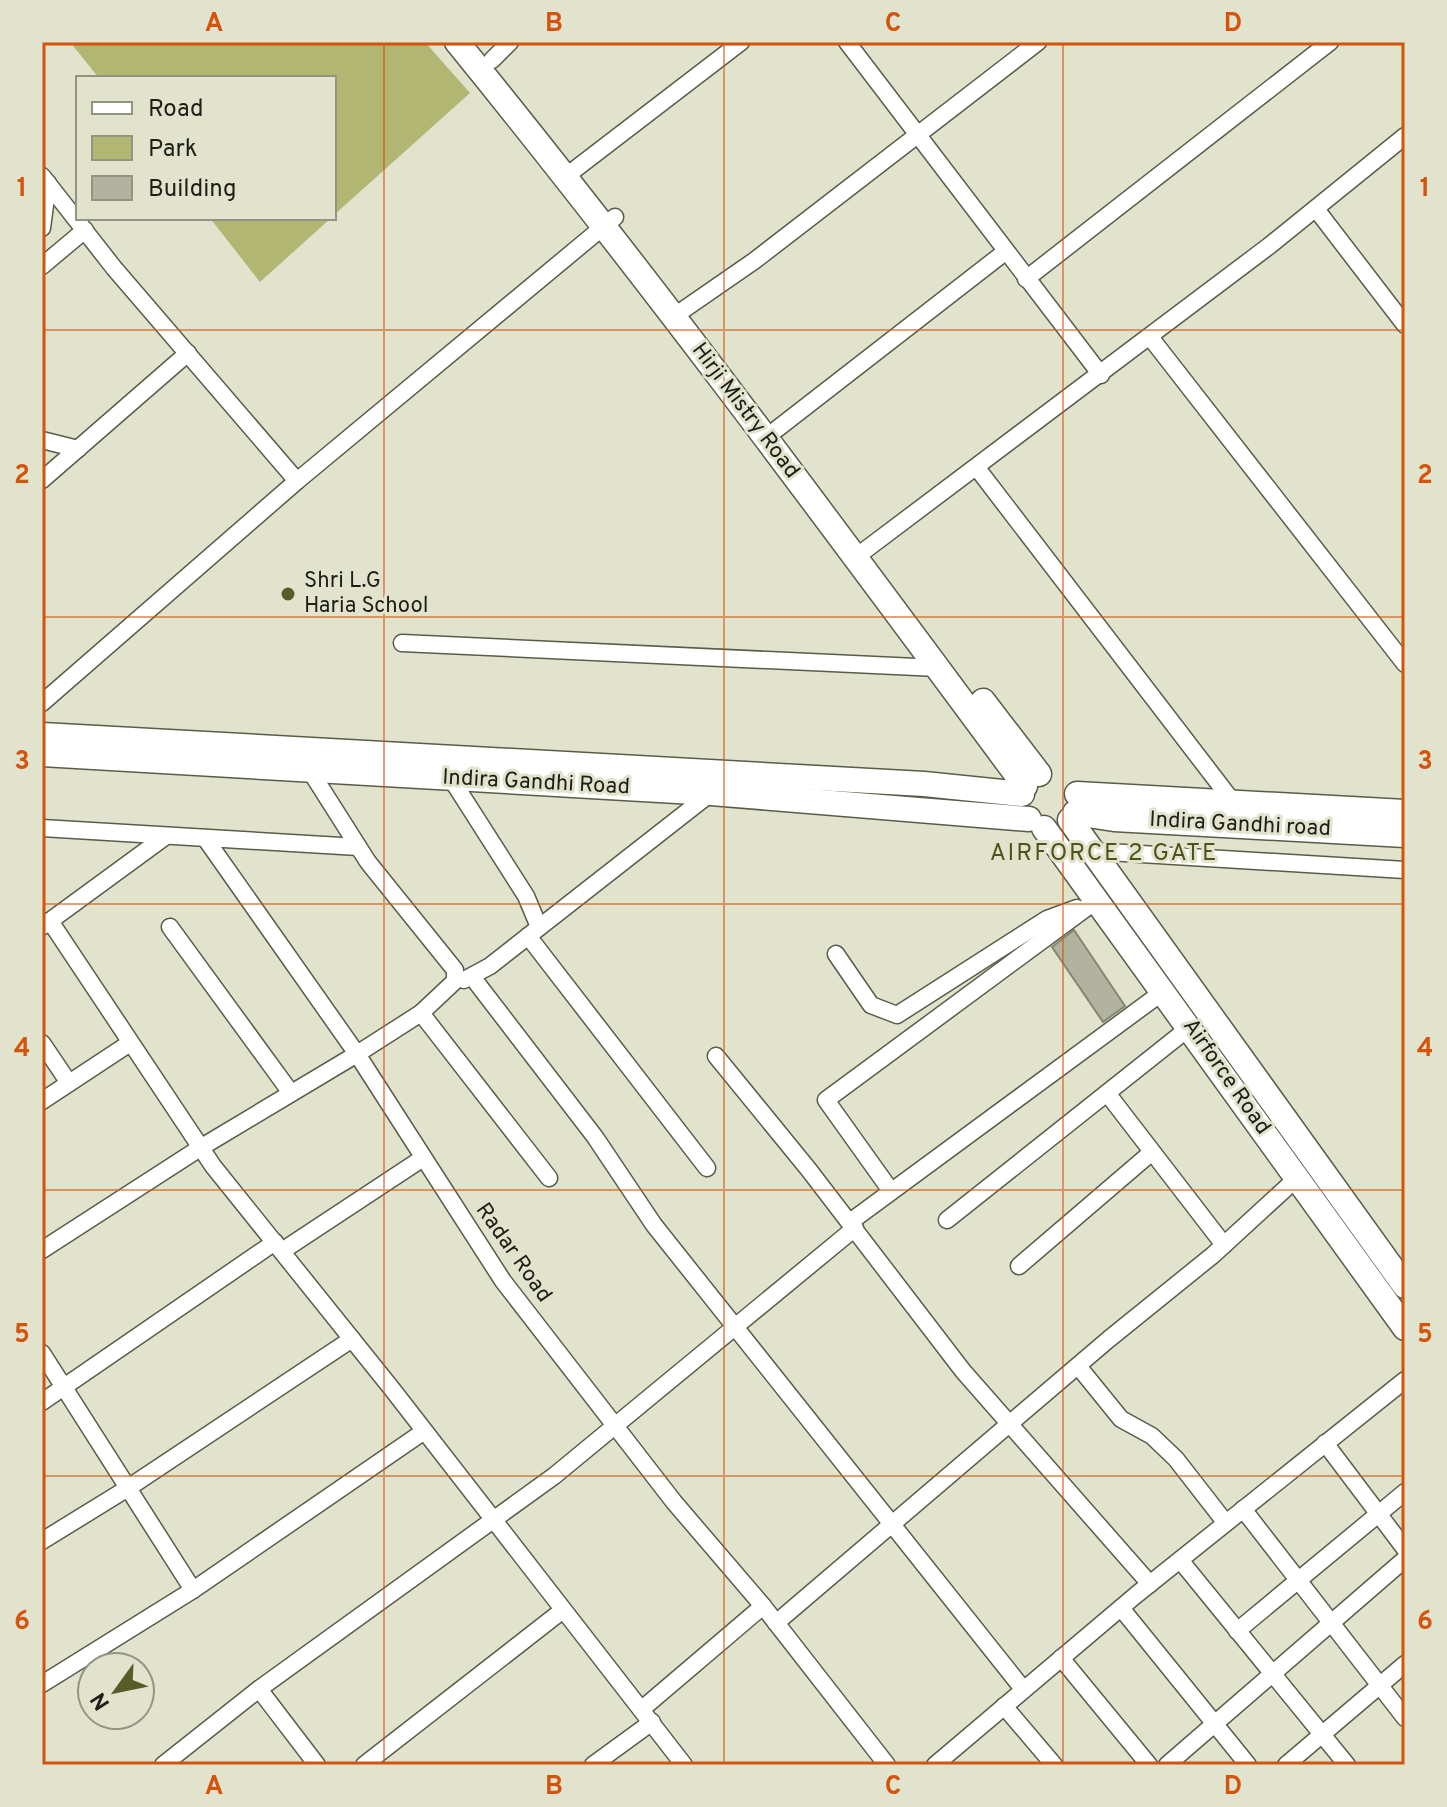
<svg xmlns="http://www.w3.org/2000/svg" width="1447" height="1807" font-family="Overpass,sans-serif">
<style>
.green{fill:#b2b673}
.building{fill:#b1b39e;stroke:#858772;stroke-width:2}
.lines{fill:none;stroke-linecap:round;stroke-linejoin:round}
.street-casing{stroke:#5a5c48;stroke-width:19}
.secondary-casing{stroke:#5a5c48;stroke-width:27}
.street{stroke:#fff;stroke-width:16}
.secondary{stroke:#fff;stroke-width:24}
.grid{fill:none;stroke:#d4530d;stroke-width:2;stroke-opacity:0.55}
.poi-dot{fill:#595b28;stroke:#e1e3cd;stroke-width:3}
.labels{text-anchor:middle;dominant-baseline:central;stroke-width:6;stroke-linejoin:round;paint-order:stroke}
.street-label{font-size:22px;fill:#1e1e16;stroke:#e1e3cd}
.poi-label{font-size:22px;fill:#1e1e16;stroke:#e1e3cd;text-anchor:start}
.neighbourhood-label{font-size:24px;letter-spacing:2px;fill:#515217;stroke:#e1e3cd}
.neatline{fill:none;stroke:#d4530d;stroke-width:3}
.grid-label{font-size:26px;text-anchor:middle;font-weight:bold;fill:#d4530d}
</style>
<rect width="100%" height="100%" fill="#e1e3cd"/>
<g class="green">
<polygon points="70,42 425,42 470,93 334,215 334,78 99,78"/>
<polygon points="210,218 331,218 260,282"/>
</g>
<polygon class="building" points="1074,930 1125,1006 1103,1022 1052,947"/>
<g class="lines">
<g class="street-casing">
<g id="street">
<polyline points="847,42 1101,375"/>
<polyline points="492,60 510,42"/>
<polyline points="42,176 114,268 297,481"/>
<polyline points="565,177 741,42"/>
<polyline points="1316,209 1405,325"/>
<polyline points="42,228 48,183"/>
<polyline points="42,266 85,230"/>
<polyline points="1026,279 1330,42"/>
<polyline points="673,317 754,261 1038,42"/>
<polyline points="1150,337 1405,664"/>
<polyline points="777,429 1005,252"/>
<polyline points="42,440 78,449"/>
<polyline points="977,468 1233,802"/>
<polyline points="42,480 188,353"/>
<polyline points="856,557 1269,246 1405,136"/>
<polyline points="402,643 938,668"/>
<polyline points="42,703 297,481 615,217"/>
<polyline points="309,769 368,862 455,970 455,981 421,1013 357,1054 503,1281 674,1502 763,1606 887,1765"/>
<polyline points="450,777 526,896 539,927"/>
<polyline points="42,828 358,847"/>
<polyline points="1092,851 1405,870"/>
<polyline points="50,921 213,1166 392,1389 684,1765"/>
<polyline points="43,926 166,836"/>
<polyline points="170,927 291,1093"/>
<polyline points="528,936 707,1168"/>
<polyline points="836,954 871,1005 897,1015 1047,919 1077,908"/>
<polyline points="473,978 595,1137 654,1225 1023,1689"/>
<polyline points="464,980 490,966 711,793"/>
<polyline points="421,1013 549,1178"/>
<polyline points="42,1043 69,1083"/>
<polyline points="716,1056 809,1170 963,1371 1150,1584"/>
<polyline points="1107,1093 1224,1245"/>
<polyline points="42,1101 130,1043"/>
<polyline points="891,1191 826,1100 1097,900"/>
<polyline points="947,1220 1190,1027"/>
<polyline points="850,1222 1164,991"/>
<polyline points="42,1250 200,1148 357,1054 205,838"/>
<polyline points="282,1251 423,1158"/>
<polyline points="1019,1266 1152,1152"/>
<polyline points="42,1353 193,1590"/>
<polyline points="1078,1366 1121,1419 1152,1436 1176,1459 1225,1522"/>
<polyline points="42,1402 275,1242"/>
<polyline points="1325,1443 1405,1549"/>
<polyline points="1243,1509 1405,1718"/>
<polyline points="42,1541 128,1488 352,1339"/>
<polyline points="1180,1560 1347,1765"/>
<polyline points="1121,1608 1248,1765"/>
<polyline points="776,1623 1109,1339 1213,1255 1297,1178"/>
<polyline points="1237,1631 1405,1492"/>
<polyline points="1061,1658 1149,1765"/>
<polyline points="42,1684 193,1590 423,1432"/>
<polyline points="259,1689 317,1765"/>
<polyline points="1004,1706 1054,1765"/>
<polyline points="642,1709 763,1606"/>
<polyline points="163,1765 259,1689 554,1476 855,1228"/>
<polyline points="364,1765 563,1610"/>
<polyline points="593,1765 652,1722"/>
<polyline points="935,1765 1136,1595 1405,1380"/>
<polyline points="1167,1765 1405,1559"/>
<polyline points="1286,1765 1405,1664"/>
</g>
</g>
<g class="secondary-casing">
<g id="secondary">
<path d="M457,42C654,284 839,535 1025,786"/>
<polyline points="983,701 1039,774"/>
<polyline points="42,735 924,784 1022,794"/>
<polyline points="42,754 711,793 1029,819"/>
<polyline points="1077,794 1405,812"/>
<polyline points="1075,813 1114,819 1405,835"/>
<polyline points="1070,820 1405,1286"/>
<polyline points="1044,828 1405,1328"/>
</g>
</g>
<use href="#street" class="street"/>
<use href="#secondary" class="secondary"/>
</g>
<path class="grid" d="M384,42V1765M724,42V1765M1063,42V1765M42,330H1405M42,617H1405M42,904H1405M42,1190H1405M42,1476H1405"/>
<circle class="poi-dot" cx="288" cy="594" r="8"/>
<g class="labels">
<g class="street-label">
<text transform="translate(745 411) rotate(53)">Hirji Mistry Road</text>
<text transform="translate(536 783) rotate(3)">Indira Gandhi Road</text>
<text transform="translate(1240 825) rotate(3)">Indira Gandhi road</text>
<text transform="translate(1226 1077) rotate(55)">Airforce Road</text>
<text transform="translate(513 1253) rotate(55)">Radar Road</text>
</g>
<g class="poi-label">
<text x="304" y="581">Shri L.G<tspan x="304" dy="25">Haria School</tspan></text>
</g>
<g class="neighbourhood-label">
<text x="1104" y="854">AIRFORCE 2 GATE</text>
</g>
</g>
<rect width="1447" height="1807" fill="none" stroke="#e1e3cd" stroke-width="88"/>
<rect x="76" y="76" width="260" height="144" fill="#e1e3cd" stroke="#939484" stroke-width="2"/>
<rect x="92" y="102" width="40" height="12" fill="#ffffff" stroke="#939484" stroke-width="2"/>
<text x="148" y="116" font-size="24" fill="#1e1e16">Road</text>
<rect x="92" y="136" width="40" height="24" fill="#b2b673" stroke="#939484" stroke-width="2"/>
<text x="148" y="156" font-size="24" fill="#1e1e16">Park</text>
<rect x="92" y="176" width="40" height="24" fill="#b1b39e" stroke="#939484" stroke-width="2"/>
<text x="148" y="196" font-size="24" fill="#1e1e16">Building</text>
<g transform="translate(116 1691) rotate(237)"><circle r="38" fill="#e1e3cd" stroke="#939484" stroke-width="2"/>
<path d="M0-6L14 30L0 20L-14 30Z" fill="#595b28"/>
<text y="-12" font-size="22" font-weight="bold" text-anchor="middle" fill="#1e1e16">N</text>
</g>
<rect x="44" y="44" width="1359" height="1719" class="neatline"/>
<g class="grid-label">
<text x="214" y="31">A</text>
<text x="554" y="31">B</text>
<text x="893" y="31">C</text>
<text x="1233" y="31">D</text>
<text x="22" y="196">1</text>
<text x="1425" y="196">1</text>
<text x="22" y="483">2</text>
<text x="1425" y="483">2</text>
<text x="22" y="769">3</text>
<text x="1425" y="769">3</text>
<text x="22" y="1056">4</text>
<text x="1425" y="1056">4</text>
<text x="22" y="1342">5</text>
<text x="1425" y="1342">5</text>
<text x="22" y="1629">6</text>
<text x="1425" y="1629">6</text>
<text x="214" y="1794">A</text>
<text x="554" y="1794">B</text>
<text x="893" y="1794">C</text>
<text x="1233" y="1794">D</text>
</g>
</svg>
